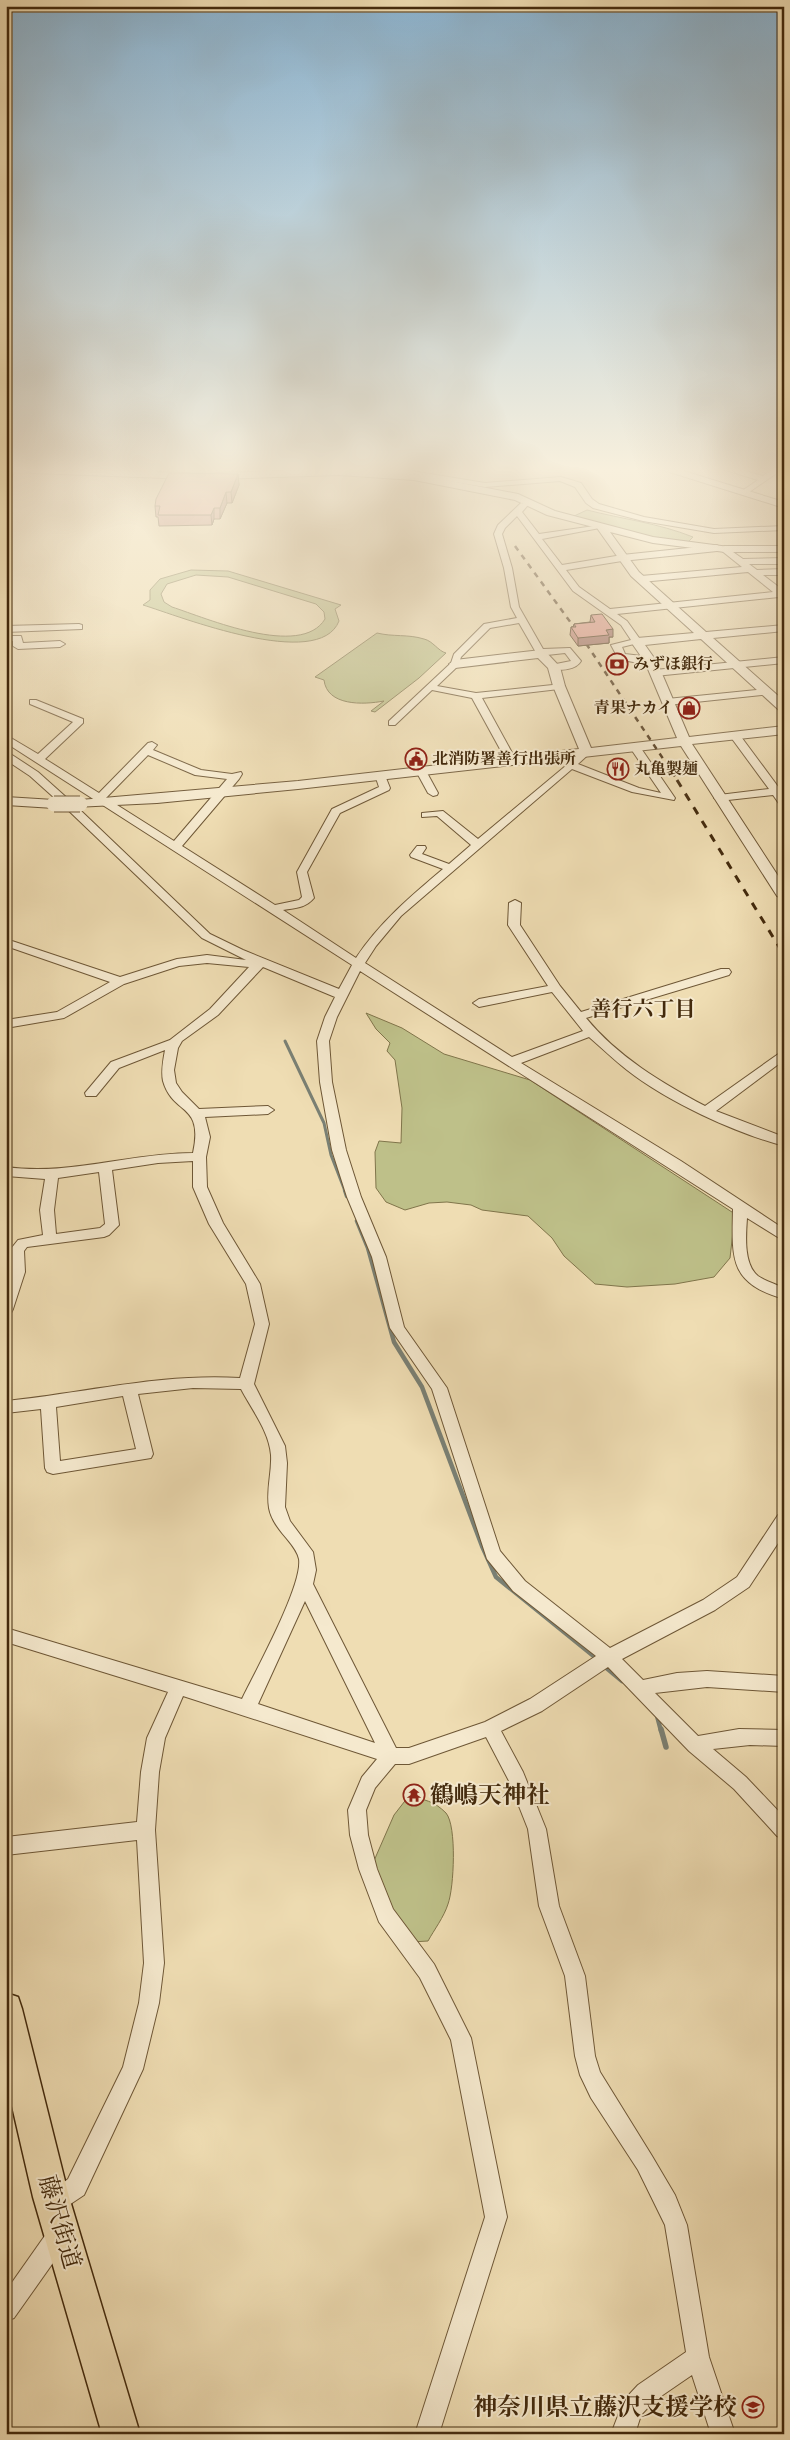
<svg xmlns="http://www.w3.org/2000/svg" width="790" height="2440" font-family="Alegreya,'Noto Serif JP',serif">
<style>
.green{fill:#bec089;stroke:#80754b;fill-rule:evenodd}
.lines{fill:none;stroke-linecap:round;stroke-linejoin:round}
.stream-far2{stroke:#7a8074;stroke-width:3}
.stream-far1{stroke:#7a8074;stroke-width:4.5}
.stream{stroke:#7a8074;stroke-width:5.5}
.minor-casing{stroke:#6e5736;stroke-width:2}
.tertiary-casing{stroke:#6e5736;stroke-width:2}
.trunk-casing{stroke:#432a0d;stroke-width:3}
.minor{fill:#f5e9ce;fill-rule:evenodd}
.tertiary{fill:#f5e9ce;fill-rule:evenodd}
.trunk{fill:#efddb3;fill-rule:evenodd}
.rail-far1{stroke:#432a0d;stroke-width:2.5;stroke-dasharray:5.5 5.5;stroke-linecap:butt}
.rail{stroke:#432a0d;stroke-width:3;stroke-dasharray:8 8;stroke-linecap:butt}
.tertiary-bridge-casing{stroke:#6e5736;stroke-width:17;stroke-linecap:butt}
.tertiary-bridge{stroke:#f5e9ce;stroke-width:15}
.wall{fill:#c38379;stroke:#432a0d}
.shaded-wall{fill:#9f6a63;stroke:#432a0d}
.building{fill:#e3988d;stroke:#432a0d}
.labels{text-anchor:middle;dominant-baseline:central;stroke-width:4;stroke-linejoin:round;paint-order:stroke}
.far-poi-label{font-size:16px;font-weight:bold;fill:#432a0d;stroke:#f5e9ce;text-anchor:start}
.neighbourhood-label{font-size:21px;font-weight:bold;fill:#432a0d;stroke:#f5e9ce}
.near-poi-label{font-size:24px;font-weight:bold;fill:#432a0d;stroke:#f5e9ce;text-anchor:start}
.near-street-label{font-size:24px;fill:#432a0d;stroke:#f5e9ce}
</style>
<rect width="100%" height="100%" fill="#efddb3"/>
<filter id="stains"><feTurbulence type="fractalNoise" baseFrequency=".004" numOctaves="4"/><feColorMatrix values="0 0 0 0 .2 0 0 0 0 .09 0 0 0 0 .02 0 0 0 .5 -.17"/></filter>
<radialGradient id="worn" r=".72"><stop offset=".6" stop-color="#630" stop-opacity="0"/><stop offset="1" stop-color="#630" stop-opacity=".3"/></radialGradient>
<g class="green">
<path d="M587,510C622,519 658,523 693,537L687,543L663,540L572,517Z"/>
<path d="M191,570L228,571L341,605L335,609L339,621C319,672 179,616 143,605L150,600V590L160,579ZM196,575L228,577L316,604L324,612L325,619C301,659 206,618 172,607L164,602L161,594L167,584Z"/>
<path d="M377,633C393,637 408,634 424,639C433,641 438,651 446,653L419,678L375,712L371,711L384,701C363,705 327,706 324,680L315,677Z"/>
<polygon points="366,1013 402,1028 444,1054 530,1080 735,1214 730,1258 714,1277 675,1284 627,1287 595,1284 564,1256 552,1238 528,1216 482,1210 471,1205 447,1202 429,1203 405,1210 386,1202 376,1188 375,1152 379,1141 401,1143 402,1108 395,1060 387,1051 390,1043 376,1029"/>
<path d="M408,1797C424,1799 434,1801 446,1813C457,1826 454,1888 448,1904C444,1917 434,1930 428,1941L411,1942L383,1922L373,1863L394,1815Z"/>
</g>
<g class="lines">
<polyline class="stream-far2" points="285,1041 324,1123 331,1155 345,1191"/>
<g class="stream-far1">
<polyline points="345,1190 347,1196"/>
<polyline points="357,1221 368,1248 394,1342 422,1387 482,1546 496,1577 596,1658"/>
<polyline points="604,1666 622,1681"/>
<polyline points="657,1716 661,1731"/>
</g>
<polyline class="stream" points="661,1729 666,1747"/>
<g class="minor-casing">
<g id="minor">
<polygon points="133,468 152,469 161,474 157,476"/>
<polygon points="719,468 734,468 763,476 774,468 784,468 745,495 741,493 742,491 758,480"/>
<polygon points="364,470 412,471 485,483 561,477 581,483 592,499 599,504 644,517 714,529 784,526 784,530 714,533 643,521 593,508 586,503 575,487 560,481 485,487 412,475 361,474 361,470"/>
<path d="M521,503L528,505L522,512L539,534L601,525L605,527L542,539L562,565L622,555L717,545L721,548L717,551L622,561L566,570L579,587L610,609L773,592L748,572L641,582L637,579L641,576L742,567L722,551V547L725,546H784V552H733L743,559L784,558V564H749L757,570L784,569V575H763L784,591V600L779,597L617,614L627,621L642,642L622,647L625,654L650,657L655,660C646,667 628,661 618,658L611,645L631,640L621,625L573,591L517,516L505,528L502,534L512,568L519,607L543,649L570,648L581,661C576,670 560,671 551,669V665L571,661L565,653L538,656L519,623L490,628L461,657L458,666L437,686L476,693L562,684V688L559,689L482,698L516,760L515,762H507L506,760L472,698L432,690L395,725H389V721L451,663L454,654L484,624L517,618L511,607L504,568L494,534L498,525Z"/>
<polygon points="79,624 82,625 82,629 6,632 6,626"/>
<polygon points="6,636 21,636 23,643 60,641 65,644 60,647 18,649 13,646 13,641 6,642"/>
<polygon points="784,657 784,663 655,676 650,673 655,670"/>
<polygon points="6,672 10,673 10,677 6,678"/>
<polygon points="767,689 772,692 770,694 667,705 662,702 667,699"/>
<path d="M30,700H36L83,719V723L45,759L99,793L148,743L152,742L157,745L153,750L201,770L232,774L241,772L242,774L239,779L182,846L275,905L299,900L302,897L297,872L332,809L379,787L375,775L376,773H384L390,788L389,790L340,813L307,872L314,898C306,908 295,908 283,910L356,958C380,922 411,896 443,869L411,857L410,855L417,846H425L426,848L422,854L449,864L471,845L437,816L422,817V813L443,811L478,839L586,749L591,752L578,764L639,788L661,793L629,746L638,744L675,798L674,800L632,792L572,769L401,916L376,946L365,963L512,1057L583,1031L552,992L479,1007L473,1003L479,999L548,986L508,925L509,903L515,900L521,903L520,925L560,986L581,1012L721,969H729L731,972L729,975L586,1018C618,1057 662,1083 705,1106L784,1050V1060L716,1111L784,1137V1146C733,1132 668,1102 627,1070C614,1060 602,1048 589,1037L521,1063L681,1161L784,1229V1241L747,1218C746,1234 743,1264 758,1276C765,1281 775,1284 784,1288V1299C729,1283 732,1259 733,1209L360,971L337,1017L329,1041L332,1082L346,1150L361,1197L386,1257L404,1327L447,1388L500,1551L525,1581L610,1648L703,1600L737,1577L778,1515L784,1514V1534L749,1587L715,1610L622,1659L643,1680L677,1673L707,1671L784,1676V1692L707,1687L655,1693L698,1736L739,1729L784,1730V1746L750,1745L713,1749L746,1777L784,1817V1839L777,1836L734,1789L689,1751L608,1667L542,1711L501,1731L523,1772L546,1829L559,1906L585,1976L595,2056L600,2072L652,2156L675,2195L687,2225L709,2357L735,2434H711L692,2375L654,2401L641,2415L635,2434H611L624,2400L638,2385L686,2352L665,2225L638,2170L591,2098L580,2075L575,2056L565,1976L539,1906L528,1829L509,1781L486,1737L409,1764H395L375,1788L366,1810L368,1835L377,1869L393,1909L434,1964L471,2038L507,2217L439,2434H415L485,2217L451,2040L420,1978L379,1922L359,1869L350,1835L348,1810L362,1777L377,1759L183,1696L165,1738L159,1772L155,1830L164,1963L159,2003L143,2069L84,2195L54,2215L46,2212L43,2204L46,2196L68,2179L123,2067L139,2003L144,1963L137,1840L6,1855V1837L137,1822L141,1772L147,1738L168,1692L6,1642V1628L242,1699C255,1672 303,1585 299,1559C296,1543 273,1530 269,1508C266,1490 272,1472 271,1455C269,1431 252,1410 241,1389L193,1388L138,1394L153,1454L151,1458L53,1474L47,1472L45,1468L41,1409L6,1413V1401C85,1393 161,1373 240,1378L255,1324L246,1284L209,1224L193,1187V1161L158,1163L112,1170L119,1225L109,1235L104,1237L27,1247L24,1251L25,1272L13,1309L11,1313L6,1314C6,1292 11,1272 10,1250L18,1240L43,1235L40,1210L45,1179L6,1176V1167C70,1176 130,1153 193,1153C204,1102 173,1116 163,1081C161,1071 163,1061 165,1050L119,1068L96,1096H86L85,1093L111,1062L170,1040L210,1009L249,967L207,963L179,966L124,984L64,1018L6,1028V1020L57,1012L110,982L6,946V939L120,977L177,959L207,955L246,960L202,938L69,811L30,776L6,760V751L38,772L77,807L210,934L243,950L339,989L352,965L6,743V735L38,754L73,722L30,704ZM148,755L195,775L227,779L174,841L106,798ZM263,967L335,997L325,1017L317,1041L320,1082L332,1150L347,1197L372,1257L390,1328L432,1389L487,1559L513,1591L596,1656L530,1699L485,1722L409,1748H396L313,1584L316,1570L313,1552L290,1521L285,1507L287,1463L285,1446L254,1384L269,1324L260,1284L223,1223L207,1187L206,1157L210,1137L205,1117L268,1114L274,1110L268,1106L199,1109L182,1092L176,1083L174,1070L178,1048L182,1041L218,1015ZM99,1172L105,1224L100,1228L56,1234L54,1210L58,1178ZM123,1396L136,1449L60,1461L56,1407ZM305,1601L375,1743L258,1704Z"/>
<polygon points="735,733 739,734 779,788 784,788 784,806 780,805 773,795 719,801 714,798 719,795 769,789 730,736"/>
<polygon points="421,768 426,771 438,793 437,795 433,796 428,793 416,771"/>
<polygon points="59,2224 67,2227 70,2235 67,2243 14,2318 6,2321 6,2291 51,2227"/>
</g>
</g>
<g class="tertiary-casing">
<g id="tertiary">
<polygon points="6,468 190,473 195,476 190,479 8,472"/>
<polygon points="657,468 674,468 784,502 784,508"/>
<polygon points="339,469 414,474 518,494 555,511 653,537 729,547 729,551 725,552 653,543 610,532 639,572 706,632 784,625 784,631 713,638 784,701 784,712 780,711 701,639 645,645 657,662 689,737 784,726 784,734 692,744 784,885 784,900 777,896 681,746 298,789 157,803 75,807 73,804 80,800 298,781 579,749 553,686 548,668 538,658 455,668 449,664 455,660 541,650 545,651 560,667 565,686 591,748 677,738 645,662 631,642 637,638 694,633 631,576 597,528 547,515 515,500 414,480 339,475 216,479 211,476 216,473"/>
<polygon points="6,797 54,800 61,804 54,808 6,805"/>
</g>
</g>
<g class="trunk-casing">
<g id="trunk">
<polygon points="6,468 15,468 11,478 6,479"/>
<polygon points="6,1993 18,1997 22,2009 69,2197 140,2434 102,2434 33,2197 6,2080"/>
</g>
</g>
<use href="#minor" class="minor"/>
<use href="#tertiary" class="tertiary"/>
<use href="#trunk" class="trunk"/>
<g class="rail-far1">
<polyline points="470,468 472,470"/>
<polyline points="515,546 587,645 678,781"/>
</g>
<polyline class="rail" points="677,780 784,955"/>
<g class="tertiary-bridge-casing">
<polyline id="tertiary-bridge" points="54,804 80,804"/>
</g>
<use href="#tertiary-bridge" class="tertiary-bridge"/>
</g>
<g class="wall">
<polygon points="238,474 239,485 232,503 227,503 220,519 214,519 212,525 159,526 158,517 156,517 155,506"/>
<polygon points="591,615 613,637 609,637 609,643 578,646 570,635 571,627 573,627 574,624 590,622"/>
</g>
<g class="shaded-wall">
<polygon points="238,474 239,485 232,503 231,492"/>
<polygon points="226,492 227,503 220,519 220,508"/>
<polygon points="214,508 214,519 212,525 211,515"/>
<polygon points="613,629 613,637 609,637 609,643 578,646 578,638 606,630"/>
</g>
<g class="building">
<polygon points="169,473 238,474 231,492 226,492 220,508 214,508 211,515 158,515 160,506 155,506 156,499"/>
<polygon points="602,614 613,629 606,630 609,635 578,638 571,627 576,627 574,624 595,622 591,615"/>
</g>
<linearGradient id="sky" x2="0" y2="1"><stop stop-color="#8bb6d5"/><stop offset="0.58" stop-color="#f8f0dd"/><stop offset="1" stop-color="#f8f0dd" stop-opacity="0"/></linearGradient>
<rect width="790" height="810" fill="url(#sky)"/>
<defs>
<g id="bank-ring" transform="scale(1.125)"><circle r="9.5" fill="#f5e9ce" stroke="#8f2418" stroke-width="1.5"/><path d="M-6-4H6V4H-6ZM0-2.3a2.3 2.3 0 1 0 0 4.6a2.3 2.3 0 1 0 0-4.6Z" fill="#8f2418"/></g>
<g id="shop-ring" transform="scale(1.125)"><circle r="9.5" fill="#f5e9ce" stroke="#8f2418" stroke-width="1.5"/><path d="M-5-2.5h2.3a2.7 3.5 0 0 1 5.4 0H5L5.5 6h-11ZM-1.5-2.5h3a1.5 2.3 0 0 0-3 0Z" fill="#8f2418"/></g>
<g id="civic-ring" transform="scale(1.125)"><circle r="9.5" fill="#f5e9ce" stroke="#8f2418" stroke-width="1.5"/><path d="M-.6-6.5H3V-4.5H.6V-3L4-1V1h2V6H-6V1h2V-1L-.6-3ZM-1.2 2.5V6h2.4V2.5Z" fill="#8f2418"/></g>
<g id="restaurant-ring" transform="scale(1.125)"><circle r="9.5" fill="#f5e9ce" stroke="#8f2418" stroke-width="1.5"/><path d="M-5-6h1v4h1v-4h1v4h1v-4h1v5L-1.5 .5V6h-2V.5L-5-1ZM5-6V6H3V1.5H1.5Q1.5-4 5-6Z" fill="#8f2418"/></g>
<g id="temple-ring" transform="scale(1.125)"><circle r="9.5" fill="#f5e9ce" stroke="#8f2418" stroke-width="1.5"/><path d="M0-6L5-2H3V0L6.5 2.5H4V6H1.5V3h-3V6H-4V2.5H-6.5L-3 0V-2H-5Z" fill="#8f2418"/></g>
<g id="school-ring" transform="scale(1.125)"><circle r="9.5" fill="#f5e9ce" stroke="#8f2418" stroke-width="1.5"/><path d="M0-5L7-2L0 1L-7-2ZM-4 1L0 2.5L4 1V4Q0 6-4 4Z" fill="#8f2418"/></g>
</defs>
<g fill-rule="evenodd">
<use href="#bank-ring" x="617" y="664"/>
<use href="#shop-ring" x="689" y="708"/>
<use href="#civic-ring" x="416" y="759"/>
<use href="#restaurant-ring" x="618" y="769"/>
<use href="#temple-ring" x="414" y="1795"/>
<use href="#school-ring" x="753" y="2407"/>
</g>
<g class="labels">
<g class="far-poi-label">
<text x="633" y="664">みずほ銀行</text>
<text x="673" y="708" text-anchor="end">青果ナカイ</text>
<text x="432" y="759">北消防署善行出張所</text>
<text x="634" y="769">丸亀製麺</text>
</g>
<g class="neighbourhood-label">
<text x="643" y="1009">善行六丁目</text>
</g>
<g class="near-poi-label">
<text x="430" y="1795">鶴嶋天神社</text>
<text x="737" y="2407" text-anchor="end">神奈川県立藤沢支援学校</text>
</g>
<g class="near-street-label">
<text transform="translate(60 2222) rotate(74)">藤沢街道</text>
</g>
</g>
<rect width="790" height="2440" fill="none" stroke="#efddb3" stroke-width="25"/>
<rect x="8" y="8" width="775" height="2425" fill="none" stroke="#432a0d" stroke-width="2.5"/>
<rect x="12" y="12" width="765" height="2415" fill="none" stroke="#432a0d"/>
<rect width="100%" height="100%" filter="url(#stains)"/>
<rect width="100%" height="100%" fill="url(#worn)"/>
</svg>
